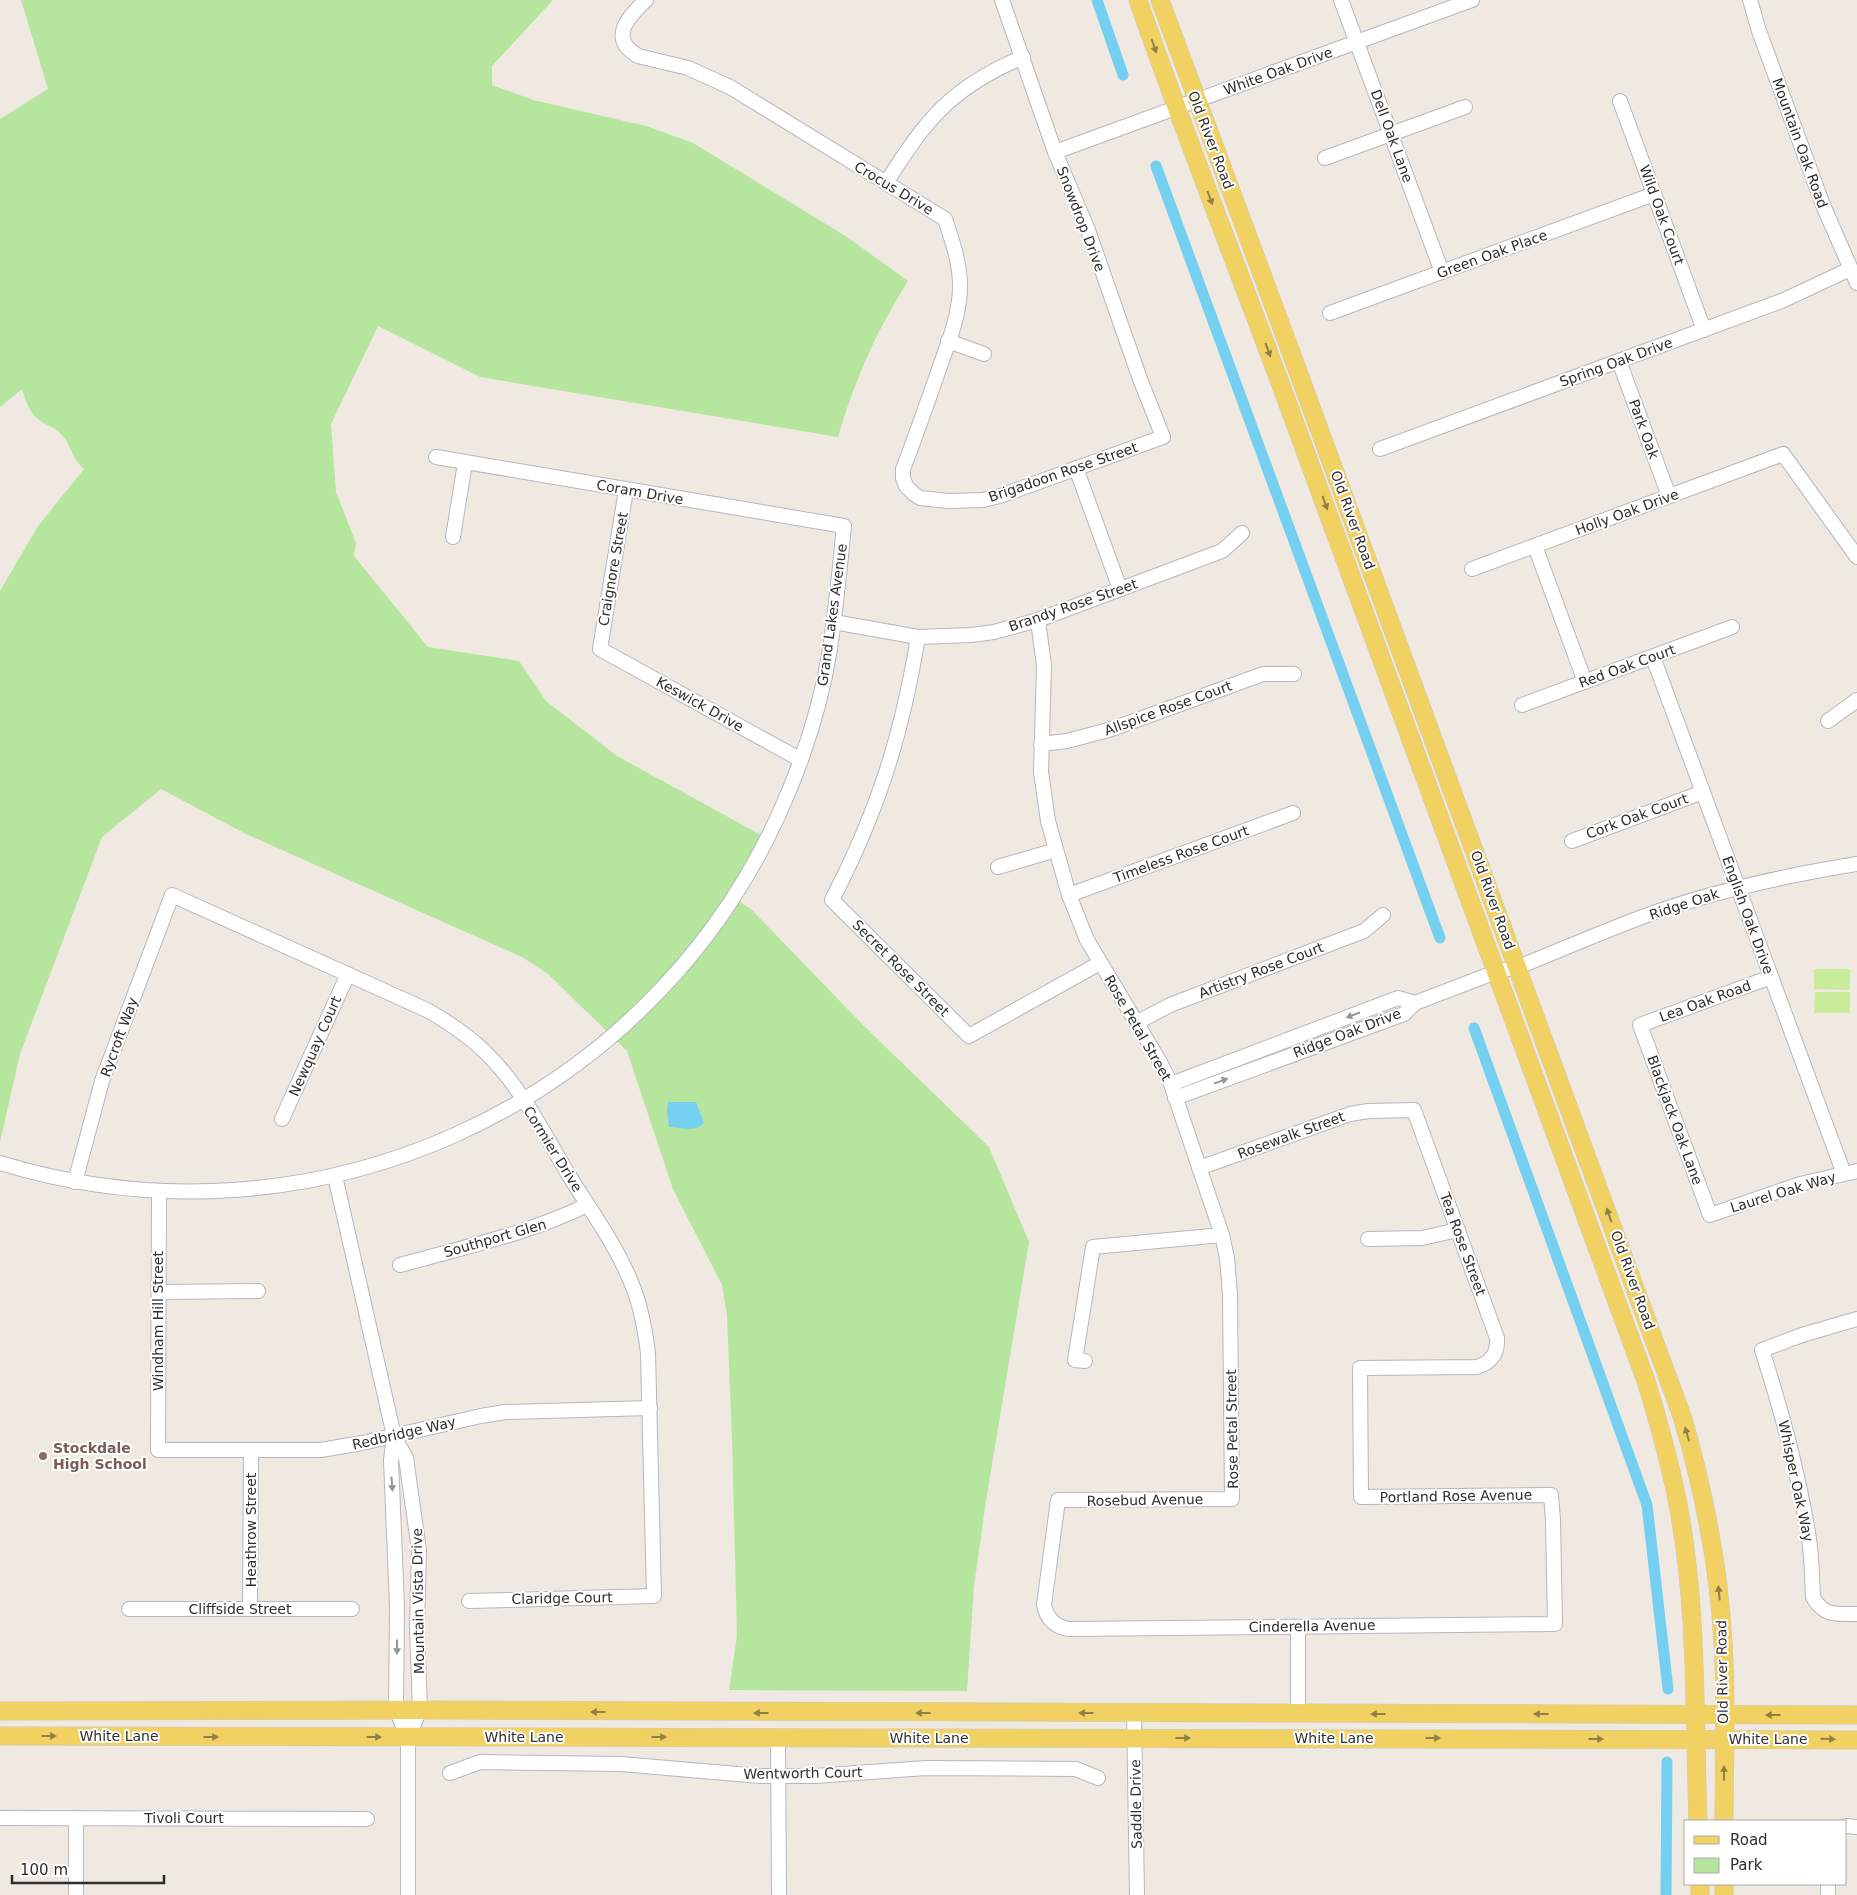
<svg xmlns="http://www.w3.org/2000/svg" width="1857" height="1895" font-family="'DejaVu Sans',sans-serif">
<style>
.green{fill:#b6e59e}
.pitch{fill:#c9ec9a}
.water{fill:#75cff0}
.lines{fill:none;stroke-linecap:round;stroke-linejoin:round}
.canal{stroke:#75cff0;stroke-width:11}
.minor-casing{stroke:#b4b7c1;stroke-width:16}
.major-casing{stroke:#c9c9c9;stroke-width:19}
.minor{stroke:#fff;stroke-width:14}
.major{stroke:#f2d163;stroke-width:18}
.oneway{fill:#908048}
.oneway2{fill:#969696}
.education-dot{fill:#8d6e63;stroke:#fff;stroke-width:2}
.labels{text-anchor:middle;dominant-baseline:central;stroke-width:4;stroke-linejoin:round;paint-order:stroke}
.street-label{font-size:14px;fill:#2e2e2e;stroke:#fff}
.education-label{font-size:14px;font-weight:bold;fill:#785e54;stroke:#fff;text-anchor:start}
</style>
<rect width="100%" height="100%" fill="#efe9e1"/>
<path class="green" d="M21,0H553L492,66V85L533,100L646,126L693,143L847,237L908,281C875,334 856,377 838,437L480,377L378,326L331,424L336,492L356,543L354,556L428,647L519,661L546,701L617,756L768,839L734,898L751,909L864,1026L989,1147L1029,1242L986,1501L974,1586L967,1691L729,1690L737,1636L732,1439L727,1316L722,1285L673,1189L627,1051L548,974L522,957L246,834L161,789L102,837L20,1054L0,1142V591L38,526L84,469C71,458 72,446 62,435C57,429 49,426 42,422C30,415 26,402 22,389L0,407V119L48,89Z"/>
<g class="pitch">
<polygon points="1814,969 1850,969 1850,990 1814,989"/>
<polygon points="1815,992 1850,992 1850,1013 1814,1013"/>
</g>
<path class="water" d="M668,1102H696L704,1123C694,1133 682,1127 669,1127L667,1110Z"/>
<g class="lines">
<g class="canal">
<polyline points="1097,0 1123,75"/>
<polyline points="1156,166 1440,938"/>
<polyline points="1474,1028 1647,1505 1668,1689"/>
<polyline points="1666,1895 1667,1762"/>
</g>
<g class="minor-casing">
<g id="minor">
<path d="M646,0C628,17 608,38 638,56L688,68L730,87L945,219C952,240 959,260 960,282C961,315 947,345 937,375C926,406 915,438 903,469V478L906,486L914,494L920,498L948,501L983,500L1000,496L1163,437L1140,379L1088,230L1055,152L1002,0"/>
<polyline points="1341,0 1442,272"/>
<polyline points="1750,0 1759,31 1823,205 1857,283"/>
<polyline points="1620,101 1704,330"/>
<polyline points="1055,152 1472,0"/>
<polyline points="1325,158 1465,107"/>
<path d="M886,183C926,119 952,87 1023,57"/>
<polyline points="1330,313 1654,194"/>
<polyline points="948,341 984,354"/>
<polyline points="1619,361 1669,496"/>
<polyline points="1380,449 1784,300 1850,269"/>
<polyline points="1076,468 1120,589"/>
<polyline points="626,490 600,649 801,760"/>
<polyline points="453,537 465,463"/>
<polyline points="1535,546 1585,682"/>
<polyline points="1472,569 1783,454 1857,557"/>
<path d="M1038,620L1044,666L1041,772L1048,821L1069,895L1087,940L1160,1062L1171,1084L1222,1235L1227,1258L1230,1294L1232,1499L1058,1500L1044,1605C1047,1619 1055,1627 1069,1629L1555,1624L1553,1520L1551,1495L1361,1497L1360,1368L1477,1367C1492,1362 1498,1353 1497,1338L1414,1110L1368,1111L1350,1114L1199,1168"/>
<polyline points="834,622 918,637 971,635 994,632 1038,620 1222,551 1242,533"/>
<path d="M918,637C902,735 878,811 832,900L969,1036L1100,963"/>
<polyline points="1653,657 1844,1174"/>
<polyline points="1522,705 1732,627"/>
<polyline points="1828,721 1857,700"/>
<polyline points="1041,744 1067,741 1112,729 1263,674 1294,674"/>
<polyline points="1572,841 1703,792"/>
<polyline points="998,867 1056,850"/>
<polyline points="1069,895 1293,813"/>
<polyline points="1771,977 1640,1025 1710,1215 1800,1184 1857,1171"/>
<polyline points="1136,1023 1170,1005 1364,931 1383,915"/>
<polyline points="1171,1084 1398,998 1415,1003"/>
<path d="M1175,1098L1404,1014L1415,1003L1496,972L1518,967C1564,949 1610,928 1656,912C1722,889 1789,875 1857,864"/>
<polyline points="282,1119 348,974"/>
<path d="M0,1163C310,1258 645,1109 779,814C803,761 821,706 830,649C836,608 840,567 844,526L436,457"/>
<polyline points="335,1176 394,1436 406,1458 419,1550 417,1628 420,1710 408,1737 408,1895"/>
<path d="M75,1182L102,1081L172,895L429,1011C449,1023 468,1035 484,1051C521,1086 544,1134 570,1177C591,1211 616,1245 631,1282C641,1305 645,1329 648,1353L654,1596L469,1601"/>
<polyline points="159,1192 158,1450 321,1450 362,1443 481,1416 505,1412 650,1408"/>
<polyline points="1368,1239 1422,1238 1458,1230"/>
<path d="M400,1265C464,1247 528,1234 587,1205"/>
<polyline points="159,1292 258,1291"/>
<path d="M1857,1319L1802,1335L1762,1350C1782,1412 1799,1475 1809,1539C1812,1558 1812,1578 1813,1597C1824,1617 1837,1614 1857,1614"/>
<polyline points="1085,1361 1075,1360 1093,1247 1222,1235"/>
<polyline points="394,1436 391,1460 397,1606 396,1710 408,1737"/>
<polyline points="129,1609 352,1609"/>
<polyline points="250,1609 251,1451"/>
<polyline points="1298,1627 1298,1714"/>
<polyline points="1134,1713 1137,1895"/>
<polyline points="778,1737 779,1895"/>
<polyline points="450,1773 480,1762 621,1764 760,1776 815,1776 926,1768 1076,1769 1098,1778"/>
<polyline points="0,1818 367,1819"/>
<polyline points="1846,1826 1857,1827"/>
<polyline points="76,1895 76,1818"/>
<polyline points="1828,1895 1828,1884"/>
</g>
</g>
<g class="major-casing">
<g id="major">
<path d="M1138,0C1189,147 1247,291 1300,437C1416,751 1531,1066 1646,1381C1658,1420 1669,1459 1677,1499C1698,1605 1694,1714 1698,1821"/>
<path d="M1160,0L1286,339L1683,1419C1704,1492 1719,1566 1723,1643C1727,1702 1724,1762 1724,1821"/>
<polyline points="0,1711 420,1710 1857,1715"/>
<polyline points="0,1736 1857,1740"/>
<polyline points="1700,1884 1700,1895"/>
<polyline points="1724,1895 1724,1884"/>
</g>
</g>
<use href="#minor" class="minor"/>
<use href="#major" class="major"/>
</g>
<defs><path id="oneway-solid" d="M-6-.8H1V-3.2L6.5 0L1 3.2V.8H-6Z" transform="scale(1.25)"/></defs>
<g class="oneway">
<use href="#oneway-solid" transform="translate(1154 46) rotate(71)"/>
<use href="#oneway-solid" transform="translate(1210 198) rotate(69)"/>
<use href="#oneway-solid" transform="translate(1268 350) rotate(70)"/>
<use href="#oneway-solid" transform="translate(1325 503) rotate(70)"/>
<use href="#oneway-solid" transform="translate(1609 1215) rotate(-110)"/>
<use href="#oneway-solid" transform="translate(1687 1434) rotate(-106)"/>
<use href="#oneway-solid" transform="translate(1719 1593) rotate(-96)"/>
<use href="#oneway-solid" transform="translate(598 1712) rotate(-180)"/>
<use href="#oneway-solid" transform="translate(761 1713) rotate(-180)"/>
<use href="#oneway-solid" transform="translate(923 1713) rotate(-180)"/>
<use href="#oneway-solid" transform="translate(1086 1713) rotate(-180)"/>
<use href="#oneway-solid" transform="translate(1378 1714) rotate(-180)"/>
<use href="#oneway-solid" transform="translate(1541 1714) rotate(-180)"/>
<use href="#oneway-solid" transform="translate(1773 1715) rotate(-180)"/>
<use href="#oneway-solid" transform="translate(49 1736)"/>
<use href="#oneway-solid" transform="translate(211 1737)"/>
<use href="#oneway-solid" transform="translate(374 1737)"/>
<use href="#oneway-solid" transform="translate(659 1737)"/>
<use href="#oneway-solid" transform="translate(1183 1738)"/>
<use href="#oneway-solid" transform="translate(1433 1738)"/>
<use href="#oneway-solid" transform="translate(1596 1739)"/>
<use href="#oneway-solid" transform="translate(1828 1739) rotate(1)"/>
<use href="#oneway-solid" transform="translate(1724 1773) rotate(-90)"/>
</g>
<g class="oneway2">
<use href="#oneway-solid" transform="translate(1353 1015) rotate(159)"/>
<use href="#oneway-solid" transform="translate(1221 1081) rotate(-20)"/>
<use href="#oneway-solid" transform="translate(392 1484) rotate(86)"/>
<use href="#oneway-solid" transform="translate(397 1647) rotate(90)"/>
</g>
<circle class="education-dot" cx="43" cy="1456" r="5"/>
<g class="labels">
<g class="street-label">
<text transform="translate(1278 71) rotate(-20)">White Oak Drive</text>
<text transform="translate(1392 136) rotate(70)">Dell Oak Lane</text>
<text transform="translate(1211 140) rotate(69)">Old River Road</text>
<text transform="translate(1800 143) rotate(70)">Mountain Oak Road</text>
<text transform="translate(894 188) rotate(31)">Crocus Drive</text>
<text transform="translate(1662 215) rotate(70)">Wild Oak Court</text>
<text transform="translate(1081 219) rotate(69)">Snowdrop Drive</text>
<text transform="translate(1492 254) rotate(-20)">Green Oak Place</text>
<text transform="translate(1616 362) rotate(-20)">Spring Oak Drive</text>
<text transform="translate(1644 429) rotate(70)">Park Oak</text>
<text transform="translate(1063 472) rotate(-19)">Brigadoon Rose Street</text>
<text transform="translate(640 492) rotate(10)">Coram Drive</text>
<text transform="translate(1627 512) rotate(-20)">Holly Oak Drive</text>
<text transform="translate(1353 520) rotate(70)">Old River Road</text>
<text transform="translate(613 569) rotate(-80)">Craignore Street</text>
<text transform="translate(1073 605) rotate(-19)">Brandy Rose Street</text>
<text transform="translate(832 615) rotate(-82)">Grand Lakes Avenue</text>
<text transform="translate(1627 666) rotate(-20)">Red Oak Court</text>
<text transform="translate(700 704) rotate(29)">Keswick Drive</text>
<text transform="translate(1168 708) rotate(-20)">Allspice Rose Court</text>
<text transform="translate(1637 816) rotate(-20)">Cork Oak Court</text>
<text transform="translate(1181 854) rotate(-20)">Timeless Rose Court</text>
<text transform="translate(1493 900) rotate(70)">Old River Road</text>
<text transform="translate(1684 904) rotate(-18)">Ridge Oak</text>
<text transform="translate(1748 915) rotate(70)">English Oak Drive</text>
<text transform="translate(901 968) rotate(45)">Secret Rose Street</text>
<text transform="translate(1261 970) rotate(-21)">Artistry Rose Court</text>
<text transform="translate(1705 1001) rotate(-20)">Lea Oak Road</text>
<text transform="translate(1138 1028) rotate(60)">Rose Petal Street</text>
<text transform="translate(1347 1033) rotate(-21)">Ridge Oak Drive</text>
<text transform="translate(119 1037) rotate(-70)">Rycroft Way</text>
<text transform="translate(315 1046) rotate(-66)">Newquay Court</text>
<text transform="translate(1675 1120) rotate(70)">Blackjack Oak Lane</text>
<text transform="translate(1291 1135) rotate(-20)">Rosewalk Street</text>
<text transform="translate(553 1149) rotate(58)">Cormier Drive</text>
<text transform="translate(1783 1192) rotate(-17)">Laurel Oak Way</text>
<text transform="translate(495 1238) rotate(-16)">Southport Glen</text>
<text transform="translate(1463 1244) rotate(70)">Tea Rose Street</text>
<text transform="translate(1633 1280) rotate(70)">Old River Road</text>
<text transform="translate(158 1321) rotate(-90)">Windham Hill Street</text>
<text transform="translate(1232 1429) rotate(-91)">Rose Petal Street</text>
<text transform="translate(404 1433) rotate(-13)">Redbridge Way</text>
<text transform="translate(1796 1481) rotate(78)">Whisper Oak Way</text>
<text transform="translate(1456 1496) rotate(-1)">Portland Rose Avenue</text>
<text transform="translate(1145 1500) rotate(-1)">Rosebud Avenue</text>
<text transform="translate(251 1530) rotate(-90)">Heathrow Street</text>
<text transform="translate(562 1598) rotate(-1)">Claridge Court</text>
<text transform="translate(418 1601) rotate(-91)">Mountain Vista Drive</text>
<text x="240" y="1609">Cliffside Street</text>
<text transform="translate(1312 1626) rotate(-1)">Cinderella Avenue</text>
<text transform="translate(1722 1672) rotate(-91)">Old River Road</text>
<text x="119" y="1736">White Lane</text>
<text x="524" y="1737">White Lane</text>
<text x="929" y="1738">White Lane</text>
<text x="1334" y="1738">White Lane</text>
<text x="1768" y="1739">White Lane</text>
<text transform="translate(803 1773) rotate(-1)">Wentworth Court</text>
<text transform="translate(1136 1804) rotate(-91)">Saddle Drive</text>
<text x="184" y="1818">Tivoli Court</text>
</g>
<g class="education-label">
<text x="53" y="1448">Stockdale<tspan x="53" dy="16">High School</tspan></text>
</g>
</g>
<rect x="1684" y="1820" width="162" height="65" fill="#ffffff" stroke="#ababab"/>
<rect x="1694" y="1836" width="25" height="8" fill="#f2d163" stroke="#ababab"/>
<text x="1730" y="1845" font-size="15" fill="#2e2e2e">Road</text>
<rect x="1694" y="1858" width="25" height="15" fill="#b6e59e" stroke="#ababab"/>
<text x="1730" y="1870" font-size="15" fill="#2e2e2e">Park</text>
<path d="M12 1875v8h152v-8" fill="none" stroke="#2e2e2e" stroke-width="2.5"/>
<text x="20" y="1875" font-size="15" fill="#2e2e2e" stroke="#ffffff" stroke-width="4" paint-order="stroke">100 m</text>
</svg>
